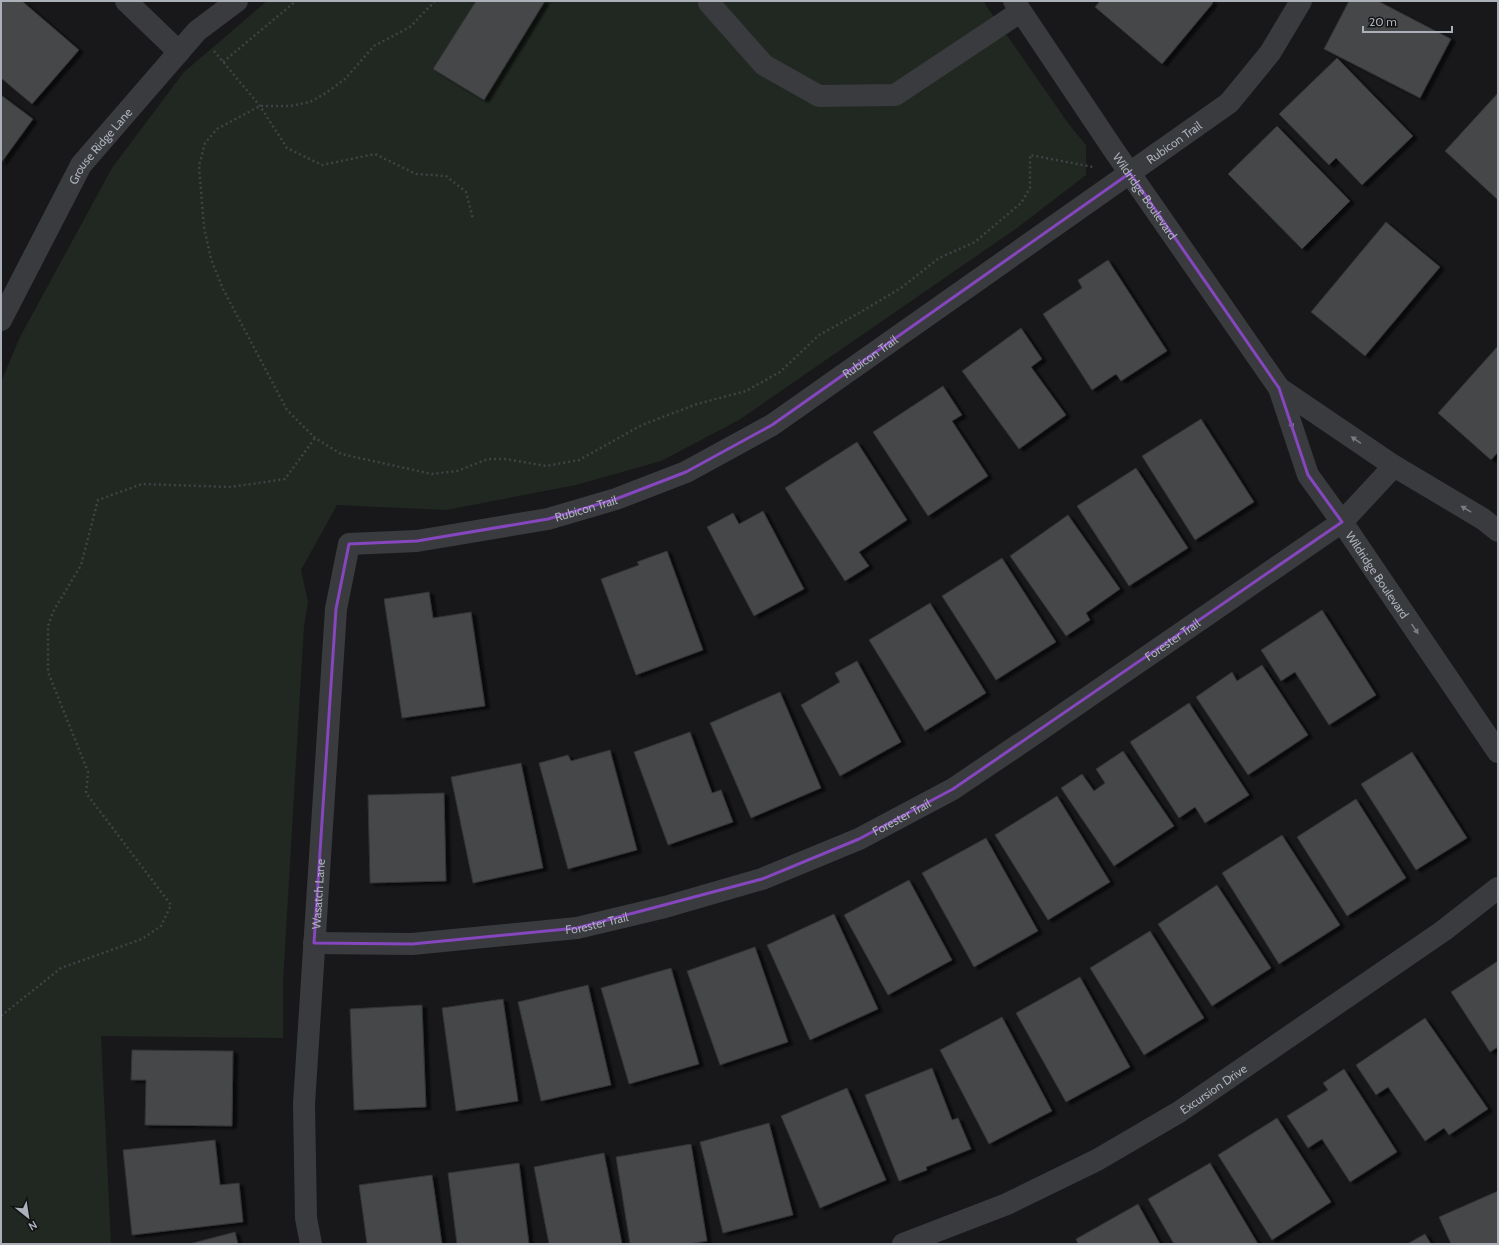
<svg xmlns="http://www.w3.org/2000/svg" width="1499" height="1245" font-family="Cabin,sans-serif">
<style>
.green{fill:#202821}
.building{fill:#45464a;stroke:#323336;filter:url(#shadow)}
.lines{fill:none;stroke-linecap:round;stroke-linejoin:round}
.path{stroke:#404246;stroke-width:2.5;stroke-dasharray:2 3;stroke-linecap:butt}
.minor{stroke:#393b3f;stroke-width:22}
.oneway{fill:#787b82}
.marked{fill:none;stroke:#8546be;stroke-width:3;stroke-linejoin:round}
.labels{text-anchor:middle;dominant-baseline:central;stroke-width:3.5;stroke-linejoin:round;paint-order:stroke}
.street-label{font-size:12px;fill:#abb0b9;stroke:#131315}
</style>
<defs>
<filter id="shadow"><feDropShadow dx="4.5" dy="2.5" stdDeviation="1" flood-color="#0009"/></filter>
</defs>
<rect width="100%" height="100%" fill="#18181a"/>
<polygon class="green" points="267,1 983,1 1068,123 1086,145 1086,175 1017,228 739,420 661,461 576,485 446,510 337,505 301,570 308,602 304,626 283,981 283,1038 101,1036 111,1244 1,1244 1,382 20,337 112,168 184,72"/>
<g class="building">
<polygon points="3,1 22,1 79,50 32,104 1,78 1,3"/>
<polygon points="476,1 545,1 484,100 433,69"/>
<polygon points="1100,1 1211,1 1213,3 1162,64 1095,7"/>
<polygon points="1349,1 1378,1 1451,39 1420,98 1324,49"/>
<polygon points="1337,58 1413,136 1362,185 1336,158 1329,165 1279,114"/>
<polygon points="1498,93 1498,200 1445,151"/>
<polygon points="1,95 33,119 1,163"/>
<polygon points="1277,126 1350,201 1302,249 1228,174"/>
<polygon points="1386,222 1440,267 1365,356 1311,312"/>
<polygon points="1108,260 1167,351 1121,381 1116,374 1092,390 1043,314 1082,288 1078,280"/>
<polygon points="1021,328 1042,359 1031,367 1066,415 1019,449 962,371"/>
<polygon points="1498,346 1498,452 1491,460 1438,413"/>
<polygon points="943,386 962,415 952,421 988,476 928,516 873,432"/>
<polygon points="1201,419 1254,502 1195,540 1142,456"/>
<polygon points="857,442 907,520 859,552 869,566 845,581 785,488"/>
<polygon points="1136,468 1188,548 1129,586 1077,506"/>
<polygon points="763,511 804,589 754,616 707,527 733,513 739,524"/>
<polygon points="1068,515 1120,589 1086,613 1090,620 1066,636 1010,556"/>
<polygon points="667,551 703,650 636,675 601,579 639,565 637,562"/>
<polygon points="1002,558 1056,642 996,680 942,596"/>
<polygon points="429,592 433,618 471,612 485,706 402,718 384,599"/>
<polygon points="930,603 986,693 925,731 869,640"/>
<polygon points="1322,610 1376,695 1329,725 1295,672 1281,681 1261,650"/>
<polygon points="857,661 901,742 840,776 801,705 840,682 835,673"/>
<polygon points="1262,665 1308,735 1248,775 1196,697 1232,672 1237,681"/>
<polygon points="780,692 821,788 751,818 710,723"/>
<polygon points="1189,703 1249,795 1205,823 1195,807 1179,818 1130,742"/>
<polygon points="690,732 712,793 721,790 733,822 668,845 634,752"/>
<polygon points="610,750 637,850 568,869 539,763 568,755 571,761"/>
<polygon points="1123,751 1174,826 1114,866 1061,788 1082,774 1094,791 1105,783 1096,769"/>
<polygon points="1412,752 1467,838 1416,870 1361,784"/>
<polygon points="521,763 543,868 473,883 451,777"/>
<polygon points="444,793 446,881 370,883 368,795"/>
<polygon points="1057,796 1110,882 1048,920 995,835"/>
<polygon points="1356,799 1406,878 1347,916 1297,837"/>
<polygon points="1282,835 1340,925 1279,964 1222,873"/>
<polygon points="986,838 1038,931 974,967 922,873"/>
<polygon points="909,880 952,960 888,995 844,915"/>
<polygon points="1217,885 1271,968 1212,1006 1158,924"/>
<polygon points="834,914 878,1009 810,1040 767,945"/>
<polygon points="1150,931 1204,1018 1144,1055 1090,968"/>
<polygon points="755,947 788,1042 720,1065 687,971"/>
<polygon points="1498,961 1498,1047 1490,1052 1451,992"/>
<polygon points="671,968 699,1064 629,1084 601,988"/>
<polygon points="1080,977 1130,1067 1066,1102 1016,1013"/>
<polygon points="588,985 611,1085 541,1101 518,1002"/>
<polygon points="503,999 518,1101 456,1111 442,1008"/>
<polygon points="422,1005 426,1107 354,1110 350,1009"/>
<polygon points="1002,1017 1052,1111 989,1144 940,1050"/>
<polygon points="1425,1018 1488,1109 1449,1135 1444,1128 1425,1141 1388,1087 1376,1095 1356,1065"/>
<polygon points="132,1050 233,1051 232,1126 145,1125 146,1080 131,1080"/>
<polygon points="932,1068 952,1120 958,1118 971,1149 926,1167 927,1170 899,1181 865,1095"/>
<polygon points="1344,1069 1397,1152 1350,1182 1322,1139 1308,1148 1287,1116 1328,1090 1323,1083"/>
<polygon points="847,1088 886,1180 820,1208 781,1116"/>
<polygon points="1277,1118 1331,1202 1272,1240 1218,1155"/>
<polygon points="769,1123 793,1215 723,1233 700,1142"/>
<polygon points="215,1140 220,1185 239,1183 243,1222 132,1235 123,1150"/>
<polygon points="691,1144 707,1241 689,1244 630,1244 616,1157"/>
<polygon points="604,1153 622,1244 549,1244 534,1167"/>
<polygon points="519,1163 529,1244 457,1244 448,1173"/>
<polygon points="1210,1163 1258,1244 1174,1244 1148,1199"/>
<polygon points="432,1175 442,1244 367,1244 359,1185"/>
<polygon points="1498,1191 1498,1244 1451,1244 1439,1217"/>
<polygon points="1138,1204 1160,1244 1078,1244 1076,1239"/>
<polygon points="235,1232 238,1244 189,1244"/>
<polygon points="1425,1234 1431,1244 1407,1244"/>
</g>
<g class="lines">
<g class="path">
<polyline points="435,1 410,27 374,46 345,79 326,93 310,102 290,106 260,106 217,129 205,143 199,166 204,227 211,259 223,289 287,410 315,438 341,454 432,474 457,471 488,459 506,459 546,466 579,460 642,425 697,404 746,391 780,372 819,335 859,313 901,288 939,258 975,242 1021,203 1030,188 1030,155 1093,167"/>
<polyline points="214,51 260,106 287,148 322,165 375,154 416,174 446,176 466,192 473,219"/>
<polyline points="223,62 296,1"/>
<polyline points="1,1016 61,968 142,939 161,926 171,905 86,793 88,772 48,672 48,626 53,612 81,565 98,500 142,484 231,487 285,479 315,438"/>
</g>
<g class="minor">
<polyline points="126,1 179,52"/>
<path id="s1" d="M1014,1L1113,149L1279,388"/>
<polyline points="709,3 764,65 819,96 895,95 1020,12"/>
<path id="s2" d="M1,320L81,165L197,31L237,1"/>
<path id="s3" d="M1498,531L1483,519L1394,466L1279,388L1308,475L1342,522L1498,752"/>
<path id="s4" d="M314,943L412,944L577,928L665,907L762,879L859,839L953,789L1033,735L1342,522L1394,466"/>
<path id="s5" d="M311,1244L306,1218L304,1104L336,609L349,544L417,541L548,519L616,499L686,472L772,425L1229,103L1270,53L1301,1"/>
<path id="s6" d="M903,1244L1007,1204L1097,1160L1179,1112L1443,931L1498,888"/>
</g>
</g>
<defs><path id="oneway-solid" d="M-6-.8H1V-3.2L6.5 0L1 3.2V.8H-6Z"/></defs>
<g class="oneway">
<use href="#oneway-solid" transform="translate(1291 423) rotate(72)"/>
<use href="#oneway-solid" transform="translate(1356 440) rotate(-146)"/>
<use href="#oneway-solid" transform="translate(1466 509) rotate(-149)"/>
<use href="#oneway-solid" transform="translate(1415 629) rotate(56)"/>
</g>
<path class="marked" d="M1130,173L1279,388L1308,475L1342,522L953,789L859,839L762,879L577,928L412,944L314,943L336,609L349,544L417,541L548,519L616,499L686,472L772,425Z"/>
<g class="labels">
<g class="street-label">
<text stroke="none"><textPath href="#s5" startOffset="1639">Rubicon Trail</textPath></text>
<text stroke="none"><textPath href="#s2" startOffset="201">Grouse Ridge Lane</textPath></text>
<text stroke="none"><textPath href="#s1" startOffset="235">Wildridge Boulevard</textPath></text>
<text stroke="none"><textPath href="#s5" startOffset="1267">Rubicon Trail</textPath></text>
<text stroke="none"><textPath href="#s5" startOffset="943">Rubicon Trail</textPath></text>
<text stroke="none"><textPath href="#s3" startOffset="475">Wildridge Boulevard</textPath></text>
<text stroke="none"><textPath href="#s4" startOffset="932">Forester Trail</textPath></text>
<text stroke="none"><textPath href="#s4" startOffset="608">Forester Trail</textPath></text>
<text stroke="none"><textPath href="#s5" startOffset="351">Wasatch Lane</textPath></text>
<text stroke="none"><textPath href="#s4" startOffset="284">Forester Trail</textPath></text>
<text stroke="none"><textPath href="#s6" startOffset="348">Excursion Drive</textPath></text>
</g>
</g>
<rect width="1499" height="1245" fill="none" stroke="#abb0b9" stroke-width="4"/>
<g transform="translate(28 1217) rotate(150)" stroke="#131315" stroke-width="3" paint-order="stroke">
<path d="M0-3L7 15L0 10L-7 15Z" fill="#abb0b9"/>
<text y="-6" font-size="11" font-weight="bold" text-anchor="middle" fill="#abb0b9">N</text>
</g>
<path d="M1363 26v6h89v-6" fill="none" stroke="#abb0b9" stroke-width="2"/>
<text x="1369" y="26" font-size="12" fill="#abb0b9" stroke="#131315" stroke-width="3" paint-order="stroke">20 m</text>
</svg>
